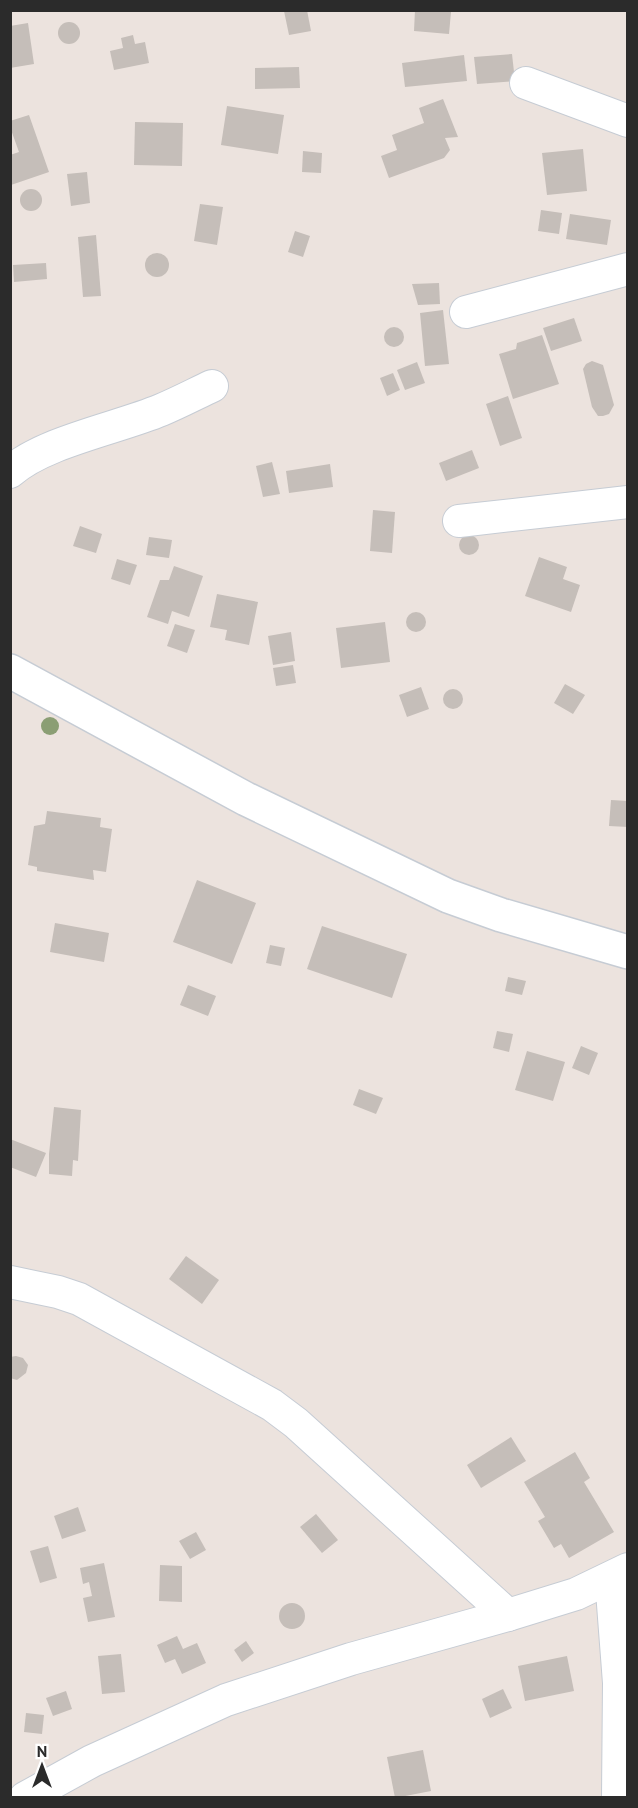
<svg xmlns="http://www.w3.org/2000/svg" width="638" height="1808" font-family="'PT Sans',sans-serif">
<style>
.building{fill:#c5beb9}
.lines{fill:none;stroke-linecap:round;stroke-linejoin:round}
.minor-casing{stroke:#c6ccd4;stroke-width:34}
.tertiary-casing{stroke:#c6ccd4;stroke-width:36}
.minor{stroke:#fff;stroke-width:32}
.tertiary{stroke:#fff;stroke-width:33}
.tree{fill:#8b9e74}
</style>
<rect width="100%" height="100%" fill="#ece3de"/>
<g class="building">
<polygon points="307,10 311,31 289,35 284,11"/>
<polygon points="415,10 451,12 449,34 414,31"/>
<circle cx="69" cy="33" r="11"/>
<polygon points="28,23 34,64 10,68 10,26"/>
<polygon points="133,35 135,44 145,42 149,63 114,70 110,51 123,48 121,38"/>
<polygon points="512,54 515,81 477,84 474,57"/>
<polygon points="464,55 467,81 405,87 402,63"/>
<polygon points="299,67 300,88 255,89 255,68"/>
<polygon points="443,99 458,137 445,138 450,150 444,158 389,178 381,156 397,150 392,135 424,123 419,108"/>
<polygon points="227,106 284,115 278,154 221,145"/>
<polygon points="29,115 49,172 11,185 10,155 19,152 10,127 10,121"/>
<polygon points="135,122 183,123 182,166 134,165"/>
<polygon points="583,149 587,191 547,195 542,153"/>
<polygon points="303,151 322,153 321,173 302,172"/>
<polygon points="87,172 90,203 71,206 67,174"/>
<circle cx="31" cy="200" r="11"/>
<polygon points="200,204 223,207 217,245 194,241"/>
<polygon points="541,210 562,213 559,234 538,231"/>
<polygon points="570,214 611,220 607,245 566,239"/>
<polygon points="295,231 310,236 303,257 288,252"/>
<polygon points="96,235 101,296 83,297 78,237"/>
<circle cx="157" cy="265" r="12"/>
<polygon points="46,263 47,279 14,282 13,265"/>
<polygon points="439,283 440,304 418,305 412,284"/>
<polygon points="443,310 449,364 425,366 420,313"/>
<polygon points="574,318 582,341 551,351 543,328"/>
<circle cx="394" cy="337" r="10"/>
<polygon points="542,335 559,384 513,399 499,354 516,349 517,343"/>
<polygon points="592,361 603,365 614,405 609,414 603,416 598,416 592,407 583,369 586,364"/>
<polygon points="417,362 425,383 405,390 397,370"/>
<polygon points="393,373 400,390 387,396 380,378"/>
<polygon points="508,396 522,438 500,446 486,404"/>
<polygon points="472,450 479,468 446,481 439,463"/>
<polygon points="272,462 280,494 263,497 256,466"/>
<polygon points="330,464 333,487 289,493 286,471"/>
<polygon points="373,510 395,512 392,553 370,551"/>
<polygon points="80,526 102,534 96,553 73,546"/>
<circle cx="469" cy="545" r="10"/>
<polygon points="149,537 172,540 169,558 146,555"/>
<polygon points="539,557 567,567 563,579 580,585 571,612 525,596"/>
<polygon points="117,559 137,565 130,585 111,579"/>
<polygon points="174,566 203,576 189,617 172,611 168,624 147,617 160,580 169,580"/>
<polygon points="217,594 258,602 249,645 225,640 227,630 210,627"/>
<circle cx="416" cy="622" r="10"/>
<polygon points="385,622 390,662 341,668 336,628"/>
<polygon points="175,624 195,630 187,653 167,646"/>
<polygon points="291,632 295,661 273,665 268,636"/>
<polygon points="293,665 296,683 276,686 273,668"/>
<polygon points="565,684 585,695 573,714 554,703"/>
<polygon points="421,687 429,709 407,717 399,695"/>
<circle cx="453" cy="699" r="10"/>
<polygon points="611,800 628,801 628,827 609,826"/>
<polygon points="47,811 101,818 100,827 112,829 106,872 93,870 94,880 37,871 37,867 28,865 34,826 45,824"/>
<polygon points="197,880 256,903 232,964 173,942"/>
<polygon points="55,923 109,933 104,962 50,952"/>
<polygon points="322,926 407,954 392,998 307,969"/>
<polygon points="270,945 285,948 281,966 266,963"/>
<polygon points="508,977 526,981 522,995 505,991"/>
<polygon points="188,985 216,996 208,1016 180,1005"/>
<polygon points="497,1031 513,1034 509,1052 493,1048"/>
<polygon points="581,1046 598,1053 589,1075 572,1068"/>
<polygon points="527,1051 565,1062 553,1101 515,1090"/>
<polygon points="359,1089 383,1098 376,1114 353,1105"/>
<polygon points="54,1107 81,1110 78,1161 73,1160 72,1176 49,1174 49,1154"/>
<polygon points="10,1139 46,1153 36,1177 10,1167"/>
<polygon points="186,1256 219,1280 202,1304 169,1279"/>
<polygon points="16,1356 23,1358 28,1365 26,1373 17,1380 10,1378 10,1357"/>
<polygon points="511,1437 526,1461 481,1488 467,1465"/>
<polygon points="575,1452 590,1478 584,1482 614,1532 569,1558 561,1544 554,1548 538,1521 545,1517 524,1482"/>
<polygon points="78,1507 86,1531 62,1539 54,1516"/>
<polygon points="316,1514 338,1540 322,1553 300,1527"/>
<polygon points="196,1532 206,1550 190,1559 179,1541"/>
<polygon points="48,1546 57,1578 40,1583 30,1551"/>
<polygon points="104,1563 115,1617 88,1622 83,1598 92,1596 89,1582 83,1584 80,1568"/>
<polygon points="160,1565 182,1566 182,1602 159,1601"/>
<circle cx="292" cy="1616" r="13"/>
<polygon points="177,1636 183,1649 197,1643 206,1663 182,1674 175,1659 165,1663 157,1645"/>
<polygon points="246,1641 254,1653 242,1662 234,1650"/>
<polygon points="121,1654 125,1692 102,1694 98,1656"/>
<polygon points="567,1656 574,1691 525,1701 518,1666"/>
<polygon points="503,1689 512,1708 490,1718 482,1699"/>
<polygon points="66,1691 72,1709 53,1716 46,1698"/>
<polygon points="26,1713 44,1715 42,1734 24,1732"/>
<polygon points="423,1750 431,1791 395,1798 387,1757"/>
</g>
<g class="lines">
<g class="minor-casing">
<g id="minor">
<polyline points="526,83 628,121"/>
<polyline points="466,312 628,269"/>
<path d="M10,472C43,442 118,428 161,410C178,403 195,394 212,386"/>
<polyline points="459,521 628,502"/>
<polyline points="10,1282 58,1292 79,1299 272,1405 296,1423 508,1615"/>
<polyline points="611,1578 619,1683 618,1798"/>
<polyline points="25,1798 92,1761 226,1700 351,1659 508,1615 576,1594 628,1569"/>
</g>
</g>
<g class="tertiary-casing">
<polyline id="tertiary" points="10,671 246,799 448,896 501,915 628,952"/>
</g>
<use href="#minor" class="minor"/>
<use href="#tertiary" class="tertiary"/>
</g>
<circle class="tree" cx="50" cy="726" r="9"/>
<rect width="638" height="1808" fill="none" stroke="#2b2b2b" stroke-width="24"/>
<g transform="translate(42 1766)" stroke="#ffffff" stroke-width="4.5" paint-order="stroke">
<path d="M0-4.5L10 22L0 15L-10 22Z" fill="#2b2b2b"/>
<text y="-9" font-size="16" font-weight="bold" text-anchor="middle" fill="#2b2b2b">N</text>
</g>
</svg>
